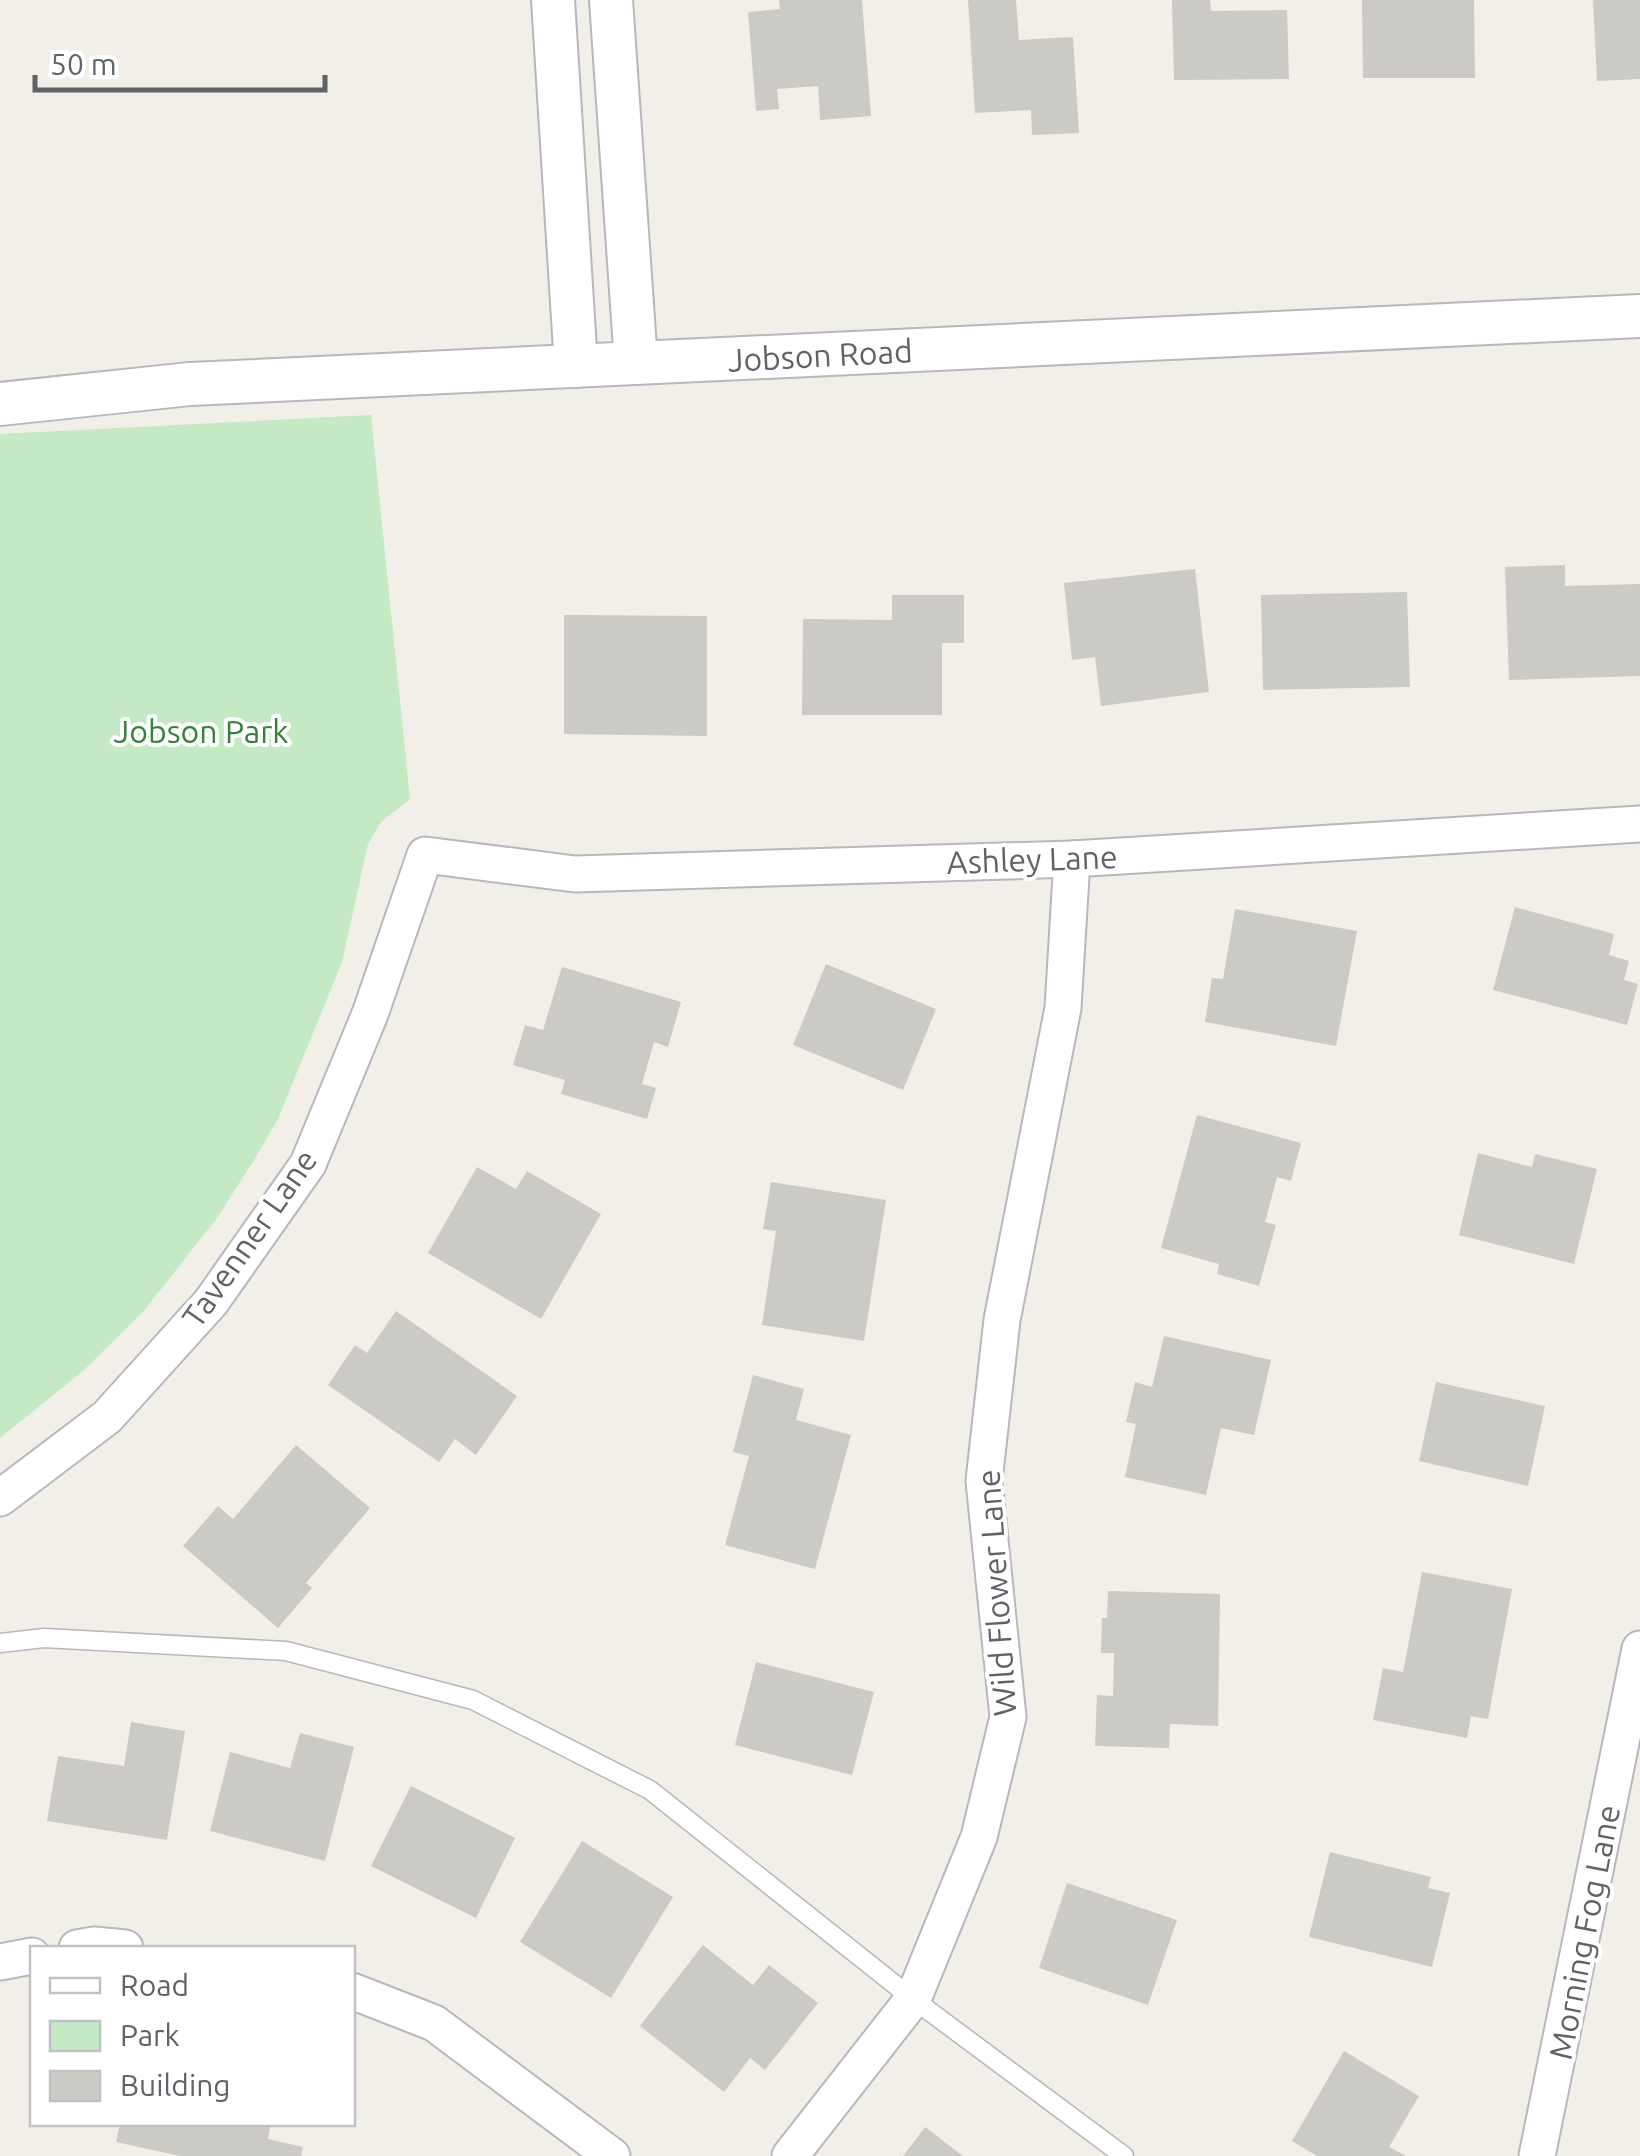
<svg xmlns="http://www.w3.org/2000/svg" width="1640" height="2156" font-family="Ubuntu,sans-serif">
<style>
.green{fill:#c5e8c5}
.building{fill:#cccac5}
.lines{fill:none;stroke-linecap:round;stroke-linejoin:round}
.service-casing{stroke:#b5b8bc;stroke-width:21}
.minor-casing{stroke:#b5b8bc;stroke-width:39}
.tertiary-casing{stroke:#b5b8bc;stroke-width:46}
.service{stroke:#fff;stroke-width:18}
.minor{stroke:#fff;stroke-width:35}
.tertiary{stroke:#fff;stroke-width:42}
.labels{text-anchor:middle;dominant-baseline:central;stroke-width:8;stroke-linejoin:round;paint-order:stroke}
.street-label{font-size:32px;fill:#5f6368;stroke:#fff}
.park-label{font-size:32px;fill:#348238;stroke:#fff}
</style>
<rect width="100%" height="100%" fill="#f1efe8"/>
<polygon class="green" points="371,415 410,799 381,822 368,844 342,962 278,1119 254,1160 217,1218 143,1312 83,1371 0,1438 0,434"/>
<g class="building">
<polygon points="779,0 862,0 871,116 820,120 818,86 777,89 779,109 756,111 748,12 780,9"/>
<polygon points="968,0 1016,0 1019,40 1073,37 1079,133 1032,135 1031,110 975,113"/>
<polygon points="1172,0 1210,0 1211,11 1287,10 1289,79 1174,80"/>
<polygon points="1362,0 1474,0 1475,78 1363,78"/>
<polygon points="1593,0 1640,0 1640,79 1597,81"/>
<polygon points="1565,565 1565,586 1640,584 1640,676 1509,680 1505,567"/>
<polygon points="1195,569 1209,692 1101,706 1095,657 1072,660 1064,583"/>
<polygon points="1407,592 1410,687 1263,690 1261,595"/>
<polygon points="892,595 964,595 964,643 942,643 942,715 802,715 803,619 892,620"/>
<polygon points="564,615 707,616 707,736 564,734"/>
<polygon points="1515,907 1614,934 1609,955 1629,961 1624,980 1638,984 1627,1025 1493,990"/>
<polygon points="1235,909 1357,931 1336,1046 1205,1022 1212,978 1223,979"/>
<polygon points="826,964 936,1009 903,1090 793,1045"/>
<polygon points="562,967 681,1002 668,1047 654,1042 642,1084 656,1088 647,1119 561,1094 565,1080 513,1065 525,1025 543,1030"/>
<polygon points="1197,1115 1301,1143 1291,1181 1277,1177 1265,1222 1276,1225 1259,1286 1217,1274 1219,1264 1161,1248"/>
<polygon points="1478,1153 1532,1167 1535,1154 1597,1169 1574,1264 1459,1235"/>
<polygon points="477,1167 516,1189 527,1171 601,1214 541,1319 428,1253"/>
<polygon points="771,1182 886,1200 864,1341 762,1325 776,1231 763,1229"/>
<polygon points="396,1311 517,1396 476,1455 455,1439 439,1462 328,1385 355,1345 367,1353"/>
<polygon points="1164,1336 1271,1360 1254,1435 1221,1428 1206,1495 1125,1477 1136,1424 1126,1422 1135,1382 1152,1387"/>
<polygon points="753,1375 804,1389 796,1420 851,1435 815,1569 725,1545 749,1456 733,1452"/>
<polygon points="1436,1382 1545,1406 1528,1486 1419,1461"/>
<polygon points="296,1445 370,1508 306,1583 312,1588 278,1628 183,1546 218,1506 233,1519"/>
<polygon points="1422,1572 1512,1589 1488,1719 1471,1716 1467,1738 1373,1720 1383,1668 1403,1672"/>
<polygon points="1108,1591 1220,1594 1218,1726 1170,1724 1169,1748 1095,1746 1097,1695 1113,1696 1114,1653 1101,1653 1102,1618 1107,1618"/>
<polygon points="756,1662 874,1692 852,1775 735,1745"/>
<polygon points="131,1722 185,1731 167,1840 47,1821 58,1756 124,1766"/>
<polygon points="300,1733 354,1747 325,1861 210,1831 230,1752 290,1768"/>
<polygon points="411,1786 515,1838 476,1918 371,1866"/>
<polygon points="582,1841 673,1897 611,1998 520,1942"/>
<polygon points="1330,1852 1431,1877 1428,1888 1450,1893 1432,1967 1309,1937"/>
<polygon points="1067,1883 1177,1920 1148,2005 1039,1968"/>
<polygon points="703,1945 753,1985 769,1965 818,2003 765,2070 750,2058 724,2092 640,2026"/>
<polygon points="1344,2051 1419,2096 1389,2147 1406,2156 1317,2156 1292,2141"/>
<polygon points="120,2124 254,2124 270,2127 268,2139 303,2147 301,2156 180,2156 116,2142"/>
<polygon points="925,2127 963,2156 903,2156"/>
</g>
<g class="lines">
<g class="service-casing">
<polyline id="service" points="0,1643 44,1638 286,1651 473,1700 650,1790 913,1999 1124,2156"/>
</g>
<g class="minor-casing">
<g id="minor">
<polyline points="0,1498 107,1417 211,1302 308,1164 370,1014 425,855 575,874 1072,859 1640,824"/>
<polyline points="77,1948 94,1945 125,1948"/>
<polyline points="0,1962 32,1956"/>
<polyline points="352,1991 434,2023 612,2156"/>
<polyline points="790,2156 913,1999 979,1837 1008,1717 984,1481 1002,1320 1063,1008 1072,859"/>
<polyline points="1537,2156 1640,1649"/>
</g>
</g>
<g class="tertiary-casing">
<g id="tertiary">
<polyline points="553,0 576,366"/>
<polyline points="611,0 636,363"/>
<polyline points="0,404 190,384 1640,316"/>
</g>
</g>
<use href="#service" class="service"/>
<use href="#minor" class="minor"/>
<use href="#tertiary" class="tertiary"/>
</g>
<g class="labels">
<g class="street-label">
<text transform="translate(820 355) rotate(-3)">Jobson Road</text>
<text transform="translate(1032 859) rotate(-2)">Ashley Lane</text>
<text transform="translate(249 1238) rotate(-55)">Tavenner Lane</text>
<text transform="translate(996 1593) rotate(-94)">Wild Flower Lane</text>
<text transform="translate(1584 1932) rotate(-79)">Morning Fog Lane</text>
</g>
<g class="park-label">
<text x="201" y="731">Jobson Park</text>
</g>
</g>
<rect x="30" y="1946" width="325" height="180" fill="#ffffff" stroke="#bfc1c3" stroke-width="2.5"/>
<rect x="50" y="1978" width="50" height="15" fill="#ffffff" stroke="#bfc1c3" stroke-width="2.5"/>
<text x="120" y="1996" font-size="30" fill="#5f6368">Road</text>
<rect x="50" y="2021" width="50" height="30" fill="#c5e8c5" stroke="#bfc1c3" stroke-width="2.5"/>
<text x="120" y="2046" font-size="30" fill="#5f6368">Park</text>
<rect x="50" y="2071" width="50" height="30" fill="#cccac5" stroke="#bfc1c3" stroke-width="2.5"/>
<text x="120" y="2096" font-size="30" fill="#5f6368">Building</text>
<path d="M35 75v15h290v-15" fill="none" stroke="#5f6368" stroke-width="5"/>
<text x="50" y="75" font-size="30" fill="#5f6368" stroke="#ffffff" stroke-width="8" paint-order="stroke">50 m</text>
</svg>
